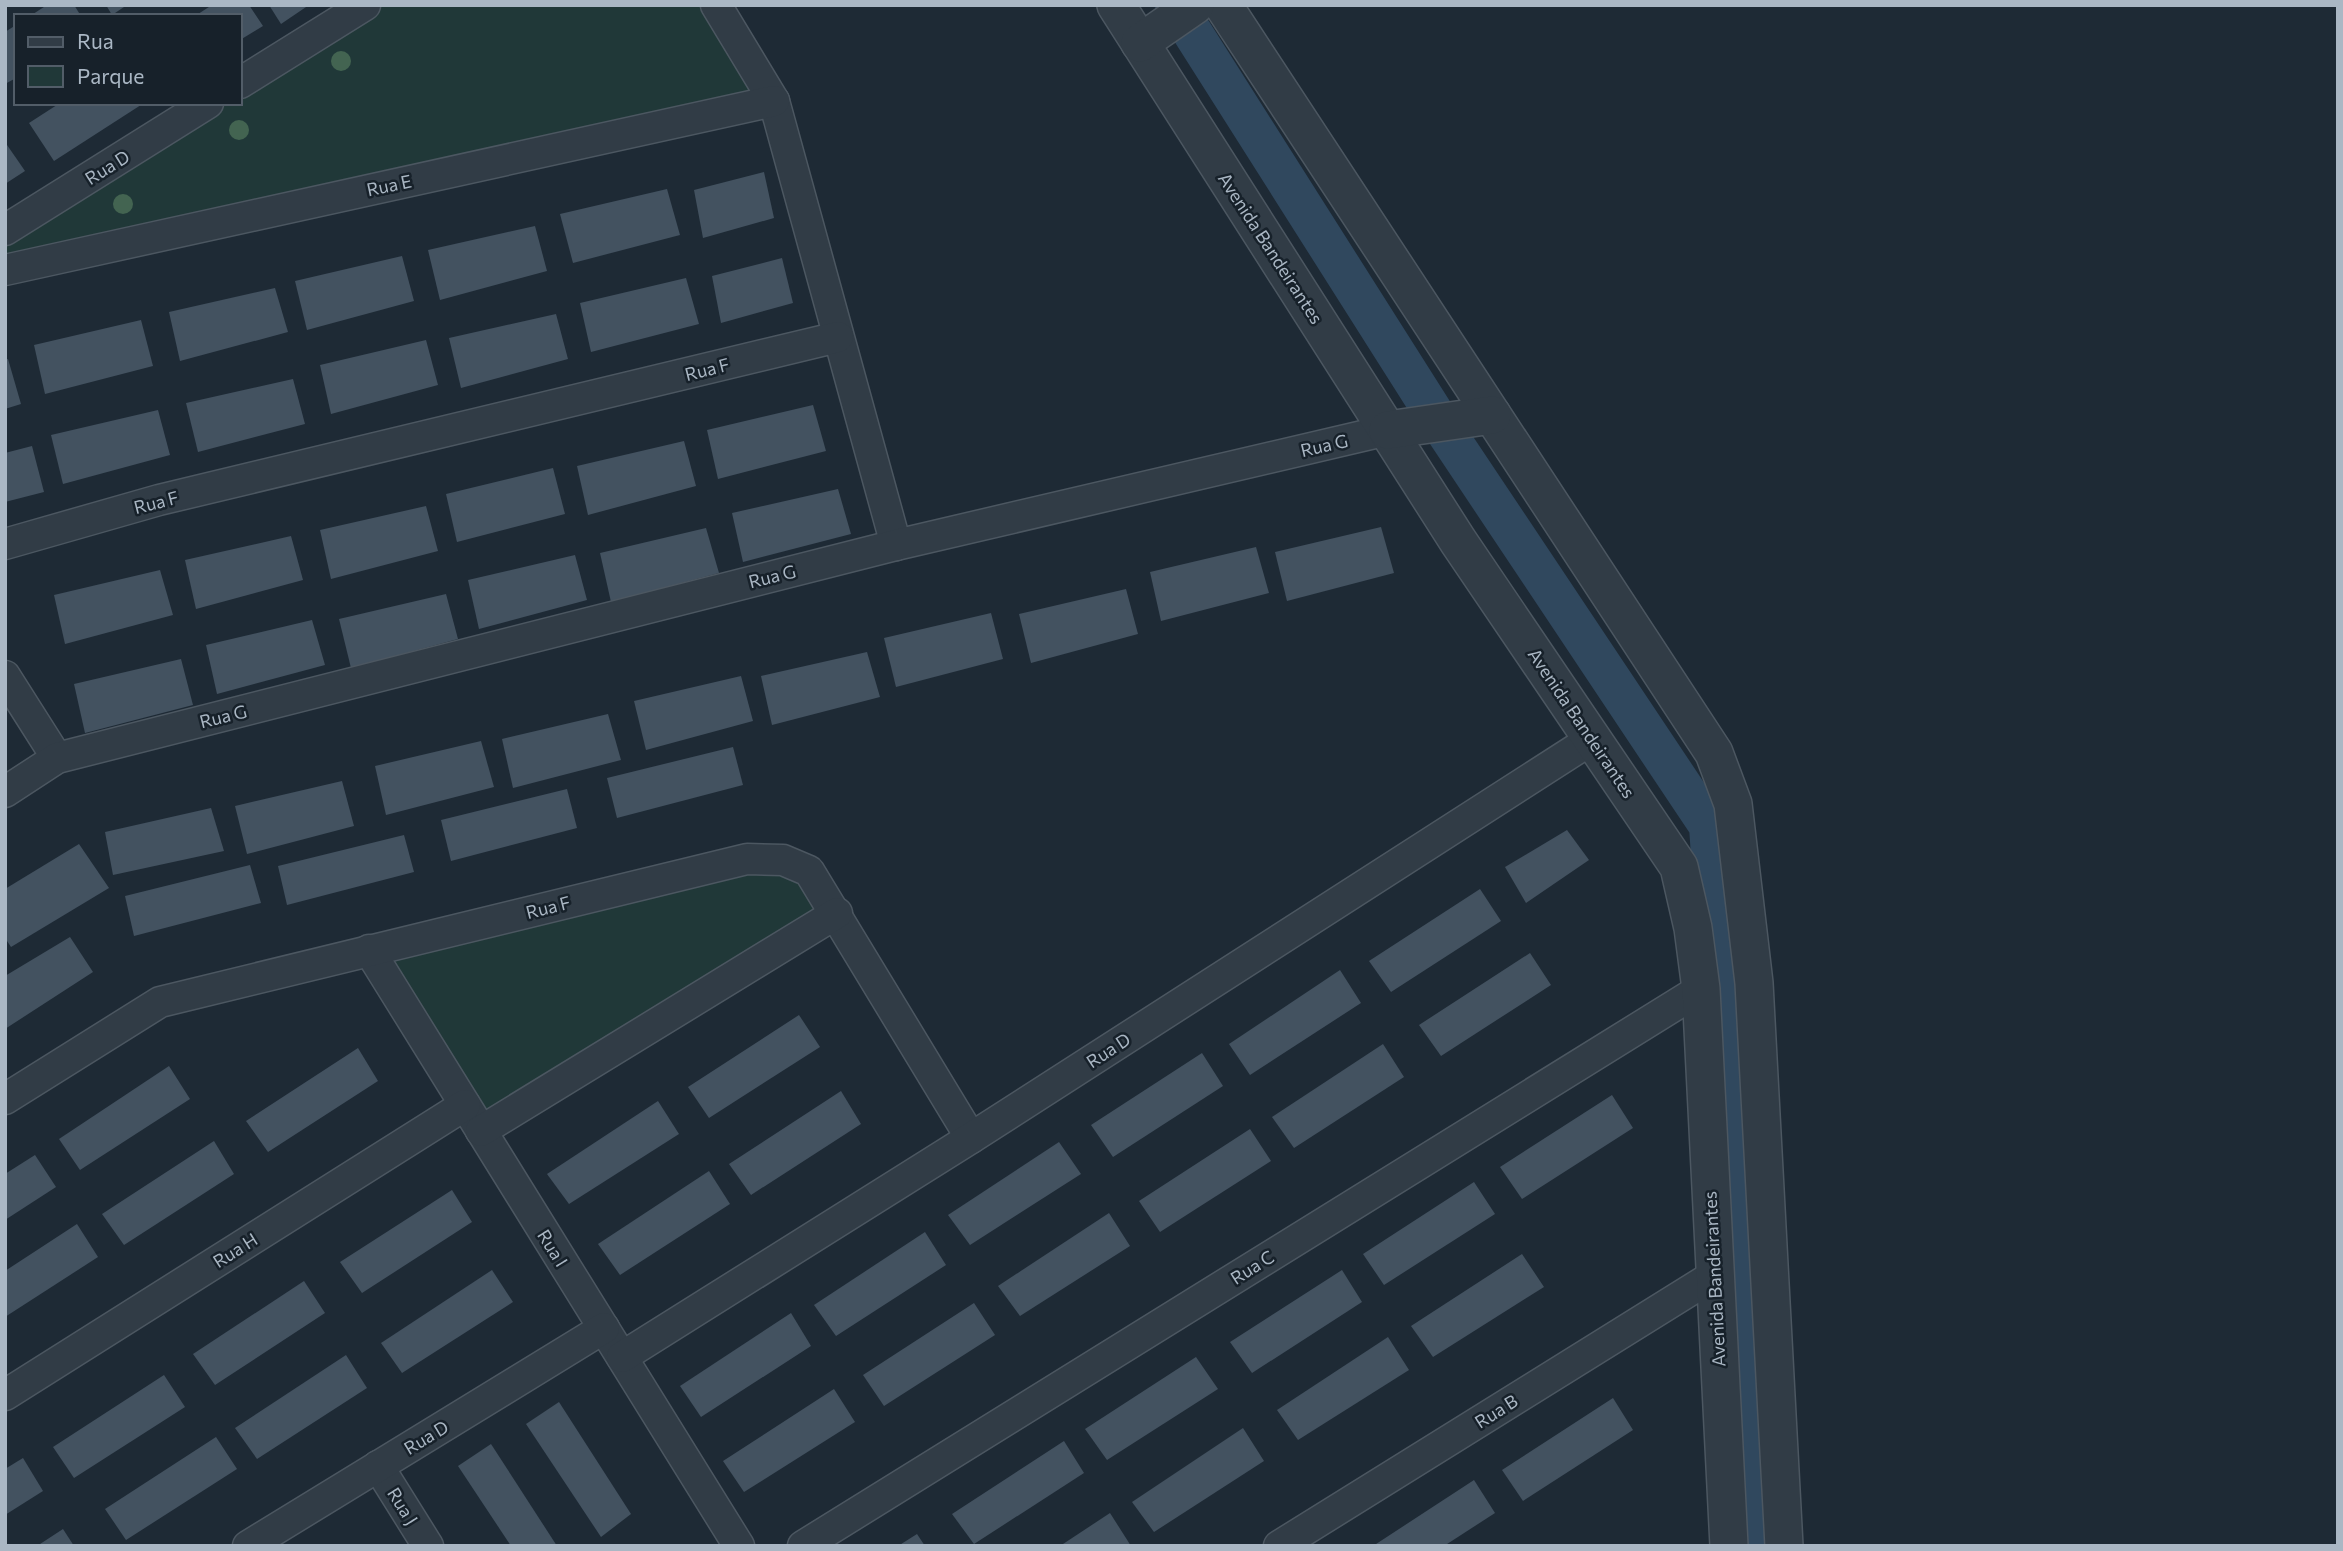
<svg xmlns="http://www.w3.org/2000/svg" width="2343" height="1551" font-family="Commissioner,sans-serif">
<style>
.green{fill:#203838}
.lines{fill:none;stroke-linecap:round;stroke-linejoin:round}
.canal{stroke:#30485e;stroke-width:40}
.building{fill:#435260}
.minor-casing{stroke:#4c5761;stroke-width:33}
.tertiary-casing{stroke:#4c5761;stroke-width:40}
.minor{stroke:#313c46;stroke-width:30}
.tertiary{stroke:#313c46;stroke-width:37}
.tree{fill:#436451}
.labels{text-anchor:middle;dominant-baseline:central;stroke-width:5;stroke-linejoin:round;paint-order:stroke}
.street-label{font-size:18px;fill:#aab7c4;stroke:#17212a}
</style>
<rect width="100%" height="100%" fill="#1e2a35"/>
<g class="green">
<polygon points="365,5 716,5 774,101 5,270 5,231 208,103 240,103 240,84"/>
<polygon points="783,860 837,913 481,1131 369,950"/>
</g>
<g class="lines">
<polyline class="canal" points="1175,5 1440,423 1709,826 1725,1062 1749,1546"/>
</g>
<g class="building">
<polygon points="47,5 74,5 81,16 30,16"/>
<polygon points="106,5 127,5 112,15"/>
<polygon points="212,5 249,5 263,26 240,40 240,16 195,16"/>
<polygon points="269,5 309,5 281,24"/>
<polygon points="16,25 16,78 5,84 5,32"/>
<polygon points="60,103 144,103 54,161 29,123"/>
<polygon points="5,142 25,171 5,184"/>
<polygon points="764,172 774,218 703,238 694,190"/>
<polygon points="667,189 680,235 573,263 560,214"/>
<polygon points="535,226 547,271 440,300 428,250"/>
<polygon points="402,256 414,301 307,330 295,281"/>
<polygon points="782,258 793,303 721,323 712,276"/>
<polygon points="686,278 699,324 591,352 580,303"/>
<polygon points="275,288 288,332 180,361 169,312"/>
<polygon points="556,314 568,359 461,388 449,338"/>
<polygon points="141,320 153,366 45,394 34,345"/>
<polygon points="426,340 438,385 331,414 320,365"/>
<polygon points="8,359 21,404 5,409 5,360"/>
<polygon points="293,379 305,424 198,452 186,403"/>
<polygon points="813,405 826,451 718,479 707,430"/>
<polygon points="158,410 170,455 63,484 51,435"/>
<polygon points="684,441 696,486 588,515 577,466"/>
<polygon points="32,446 44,492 5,502 5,453"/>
<polygon points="553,468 565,514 457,542 446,494"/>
<polygon points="838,489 851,534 743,562 732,513"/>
<polygon points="426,506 438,551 331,579 320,530"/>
<polygon points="1381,527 1394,573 1287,601 1275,552"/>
<polygon points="706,528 719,573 611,602 600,553"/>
<polygon points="291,536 303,580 196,609 185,560"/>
<polygon points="1256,547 1269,593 1161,621 1150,572"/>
<polygon points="575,555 587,600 479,629 468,580"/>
<polygon points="160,570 173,615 65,644 54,595"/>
<polygon points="1126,589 1138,634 1031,663 1019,614"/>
<polygon points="446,594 458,639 351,668 339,619"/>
<polygon points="991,613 1003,659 896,687 884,638"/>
<polygon points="312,620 325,665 217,694 206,645"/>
<polygon points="867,652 880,697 772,725 761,676"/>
<polygon points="181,659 193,705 85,733 74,684"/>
<polygon points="741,676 753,721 646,750 634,701"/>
<polygon points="608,714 621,760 513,788 502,739"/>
<polygon points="481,741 494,787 386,815 375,766"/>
<polygon points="733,747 743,785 617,818 607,778"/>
<polygon points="342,781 354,826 247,854 235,806"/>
<polygon points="567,789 577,828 451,861 441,820"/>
<polygon points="211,808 224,851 113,875 105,832"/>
<polygon points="1567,830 1589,860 1526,903 1505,867"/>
<polygon points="404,835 414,872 287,905 278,866"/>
<polygon points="79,844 109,888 11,947 5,938 5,889"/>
<polygon points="250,865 261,903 134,936 125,896"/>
<polygon points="1480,889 1501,921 1391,992 1369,961"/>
<polygon points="70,937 93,972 5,1029 5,976"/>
<polygon points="1530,953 1551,985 1441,1056 1419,1025"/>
<polygon points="1340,970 1361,1003 1250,1075 1229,1044"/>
<polygon points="799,1015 820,1047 709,1118 688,1087"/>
<polygon points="1383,1044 1404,1077 1294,1148 1272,1117"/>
<polygon points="358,1048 378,1081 268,1152 246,1121"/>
<polygon points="1202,1053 1223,1086 1113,1157 1091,1125"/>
<polygon points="169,1066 190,1099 80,1170 59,1139"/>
<polygon points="841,1091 861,1124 751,1195 729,1164"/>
<polygon points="1612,1095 1633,1128 1522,1199 1500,1167"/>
<polygon points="658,1101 679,1134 569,1204 547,1174"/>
<polygon points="1250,1129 1271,1161 1160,1232 1139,1201"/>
<polygon points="214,1141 234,1174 124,1245 102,1214"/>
<polygon points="1059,1142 1081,1174 970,1245 948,1215"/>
<polygon points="35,1155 56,1187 5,1220 5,1174"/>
<polygon points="709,1171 730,1204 620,1275 598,1244"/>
<polygon points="1474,1182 1495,1214 1384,1285 1363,1254"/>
<polygon points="452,1190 472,1222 362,1293 340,1262"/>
<polygon points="1109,1213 1130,1246 1020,1316 998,1286"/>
<polygon points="77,1224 98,1257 5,1317 5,1271"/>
<polygon points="925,1232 946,1265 836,1336 814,1305"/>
<polygon points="1522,1254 1544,1287 1433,1357 1411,1326"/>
<polygon points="492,1270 513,1302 402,1373 381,1343"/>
<polygon points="1342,1270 1362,1302 1252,1373 1230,1342"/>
<polygon points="304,1281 325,1313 215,1385 193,1354"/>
<polygon points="974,1303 995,1335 884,1406 863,1375"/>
<polygon points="791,1313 811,1346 701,1417 680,1386"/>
<polygon points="1388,1337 1409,1370 1298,1440 1277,1410"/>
<polygon points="346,1355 367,1388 257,1459 235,1428"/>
<polygon points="1196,1357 1218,1389 1107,1460 1085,1429"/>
<polygon points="164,1375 185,1407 74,1478 53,1447"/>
<polygon points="834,1389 855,1422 744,1492 723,1461"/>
<polygon points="1613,1398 1633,1430 1523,1501 1502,1470"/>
<polygon points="559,1402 631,1514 601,1537 526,1424"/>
<polygon points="1243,1428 1264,1461 1154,1532 1132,1502"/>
<polygon points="216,1437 237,1469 126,1540 105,1509"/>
<polygon points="1064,1441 1084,1473 974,1544 952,1514"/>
<polygon points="491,1444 557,1546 511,1546 458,1466"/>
<polygon points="23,1458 43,1491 5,1515 5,1469"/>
<polygon points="1474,1480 1495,1513 1444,1546 1373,1546"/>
<polygon points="1110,1513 1131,1546 1060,1546"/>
<polygon points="63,1529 74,1546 37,1546"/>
<polygon points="917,1534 925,1546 898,1546"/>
</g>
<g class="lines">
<g class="minor-casing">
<g id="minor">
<polyline points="716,5 774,101 896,545"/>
<polyline points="240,83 365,5"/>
<polyline points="5,230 208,103"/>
<polyline points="5,270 774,101"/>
<polyline points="5,544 159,500 838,337"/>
<polyline points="5,676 57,758"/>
<polyline points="5,792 57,758 896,545 1388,430"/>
<polyline points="369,950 739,1546"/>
<polyline points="5,1099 160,1002 747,859 783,860 809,871 971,1138"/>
<polyline points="481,1131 837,913"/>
<polyline points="622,1357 971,1138 1592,739"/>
<polyline points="5,1395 465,1105"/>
<polyline points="378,1466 428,1546"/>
<polyline points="248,1546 604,1328"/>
<polyline points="803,1546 1701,989"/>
<polyline points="1279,1546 1713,1276"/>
</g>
</g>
<g class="tertiary-casing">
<g id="tertiary">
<polyline points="1116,5 1458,541 1679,867 1693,928 1701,989 1729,1546"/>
<polyline points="1223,5 1714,753 1733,804 1754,983 1784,1546"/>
<polyline points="1140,43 1195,5"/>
<polyline points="1388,430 1492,415"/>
</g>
</g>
<use href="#minor" class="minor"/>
<use href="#tertiary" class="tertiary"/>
</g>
<g class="tree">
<circle cx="341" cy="61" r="10"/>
<circle cx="239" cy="130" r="10"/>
<circle cx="123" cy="204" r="10"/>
</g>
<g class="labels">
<g class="street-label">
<text transform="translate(107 167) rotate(-32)">Rua D</text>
<text transform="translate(389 185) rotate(-12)">Rua E</text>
<text transform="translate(1271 248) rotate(57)">Avenida Bandeirantes</text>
<text transform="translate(707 369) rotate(-14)">Rua F</text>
<text transform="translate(1324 445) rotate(-13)">Rua G</text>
<text transform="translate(156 502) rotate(-14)">Rua F</text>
<text transform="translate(772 576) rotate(-14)">Rua G</text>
<text transform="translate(223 716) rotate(-14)">Rua G</text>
<text transform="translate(1582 723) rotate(56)">Avenida Bandeirantes</text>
<text transform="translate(548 907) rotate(-14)">Rua F</text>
<text transform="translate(1108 1050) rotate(-33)">Rua D</text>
<text transform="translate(553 1248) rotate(58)">Rua I</text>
<text transform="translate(235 1250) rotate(-32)">Rua H</text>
<text transform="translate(1252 1267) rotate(-32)">Rua C</text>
<text transform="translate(1714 1279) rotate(-93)">Avenida Bandeirantes</text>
<text transform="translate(1496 1411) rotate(-32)">Rua B</text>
<text transform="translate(426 1437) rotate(-31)">Rua D</text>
<text transform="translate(403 1506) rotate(58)">Rua J</text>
</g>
</g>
<rect width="2343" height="1551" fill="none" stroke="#aab7c4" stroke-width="14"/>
<rect x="14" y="14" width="228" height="91" fill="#17212a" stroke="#525d68" stroke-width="2"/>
<rect x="28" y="37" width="35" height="10" fill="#313c46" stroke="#525d68" stroke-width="2"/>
<text x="77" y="49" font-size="21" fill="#aab7c4">Rua</text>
<rect x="28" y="66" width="35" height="21" fill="#203838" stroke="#525d68" stroke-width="2"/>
<text x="77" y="84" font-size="21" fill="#aab7c4">Parque</text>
</svg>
